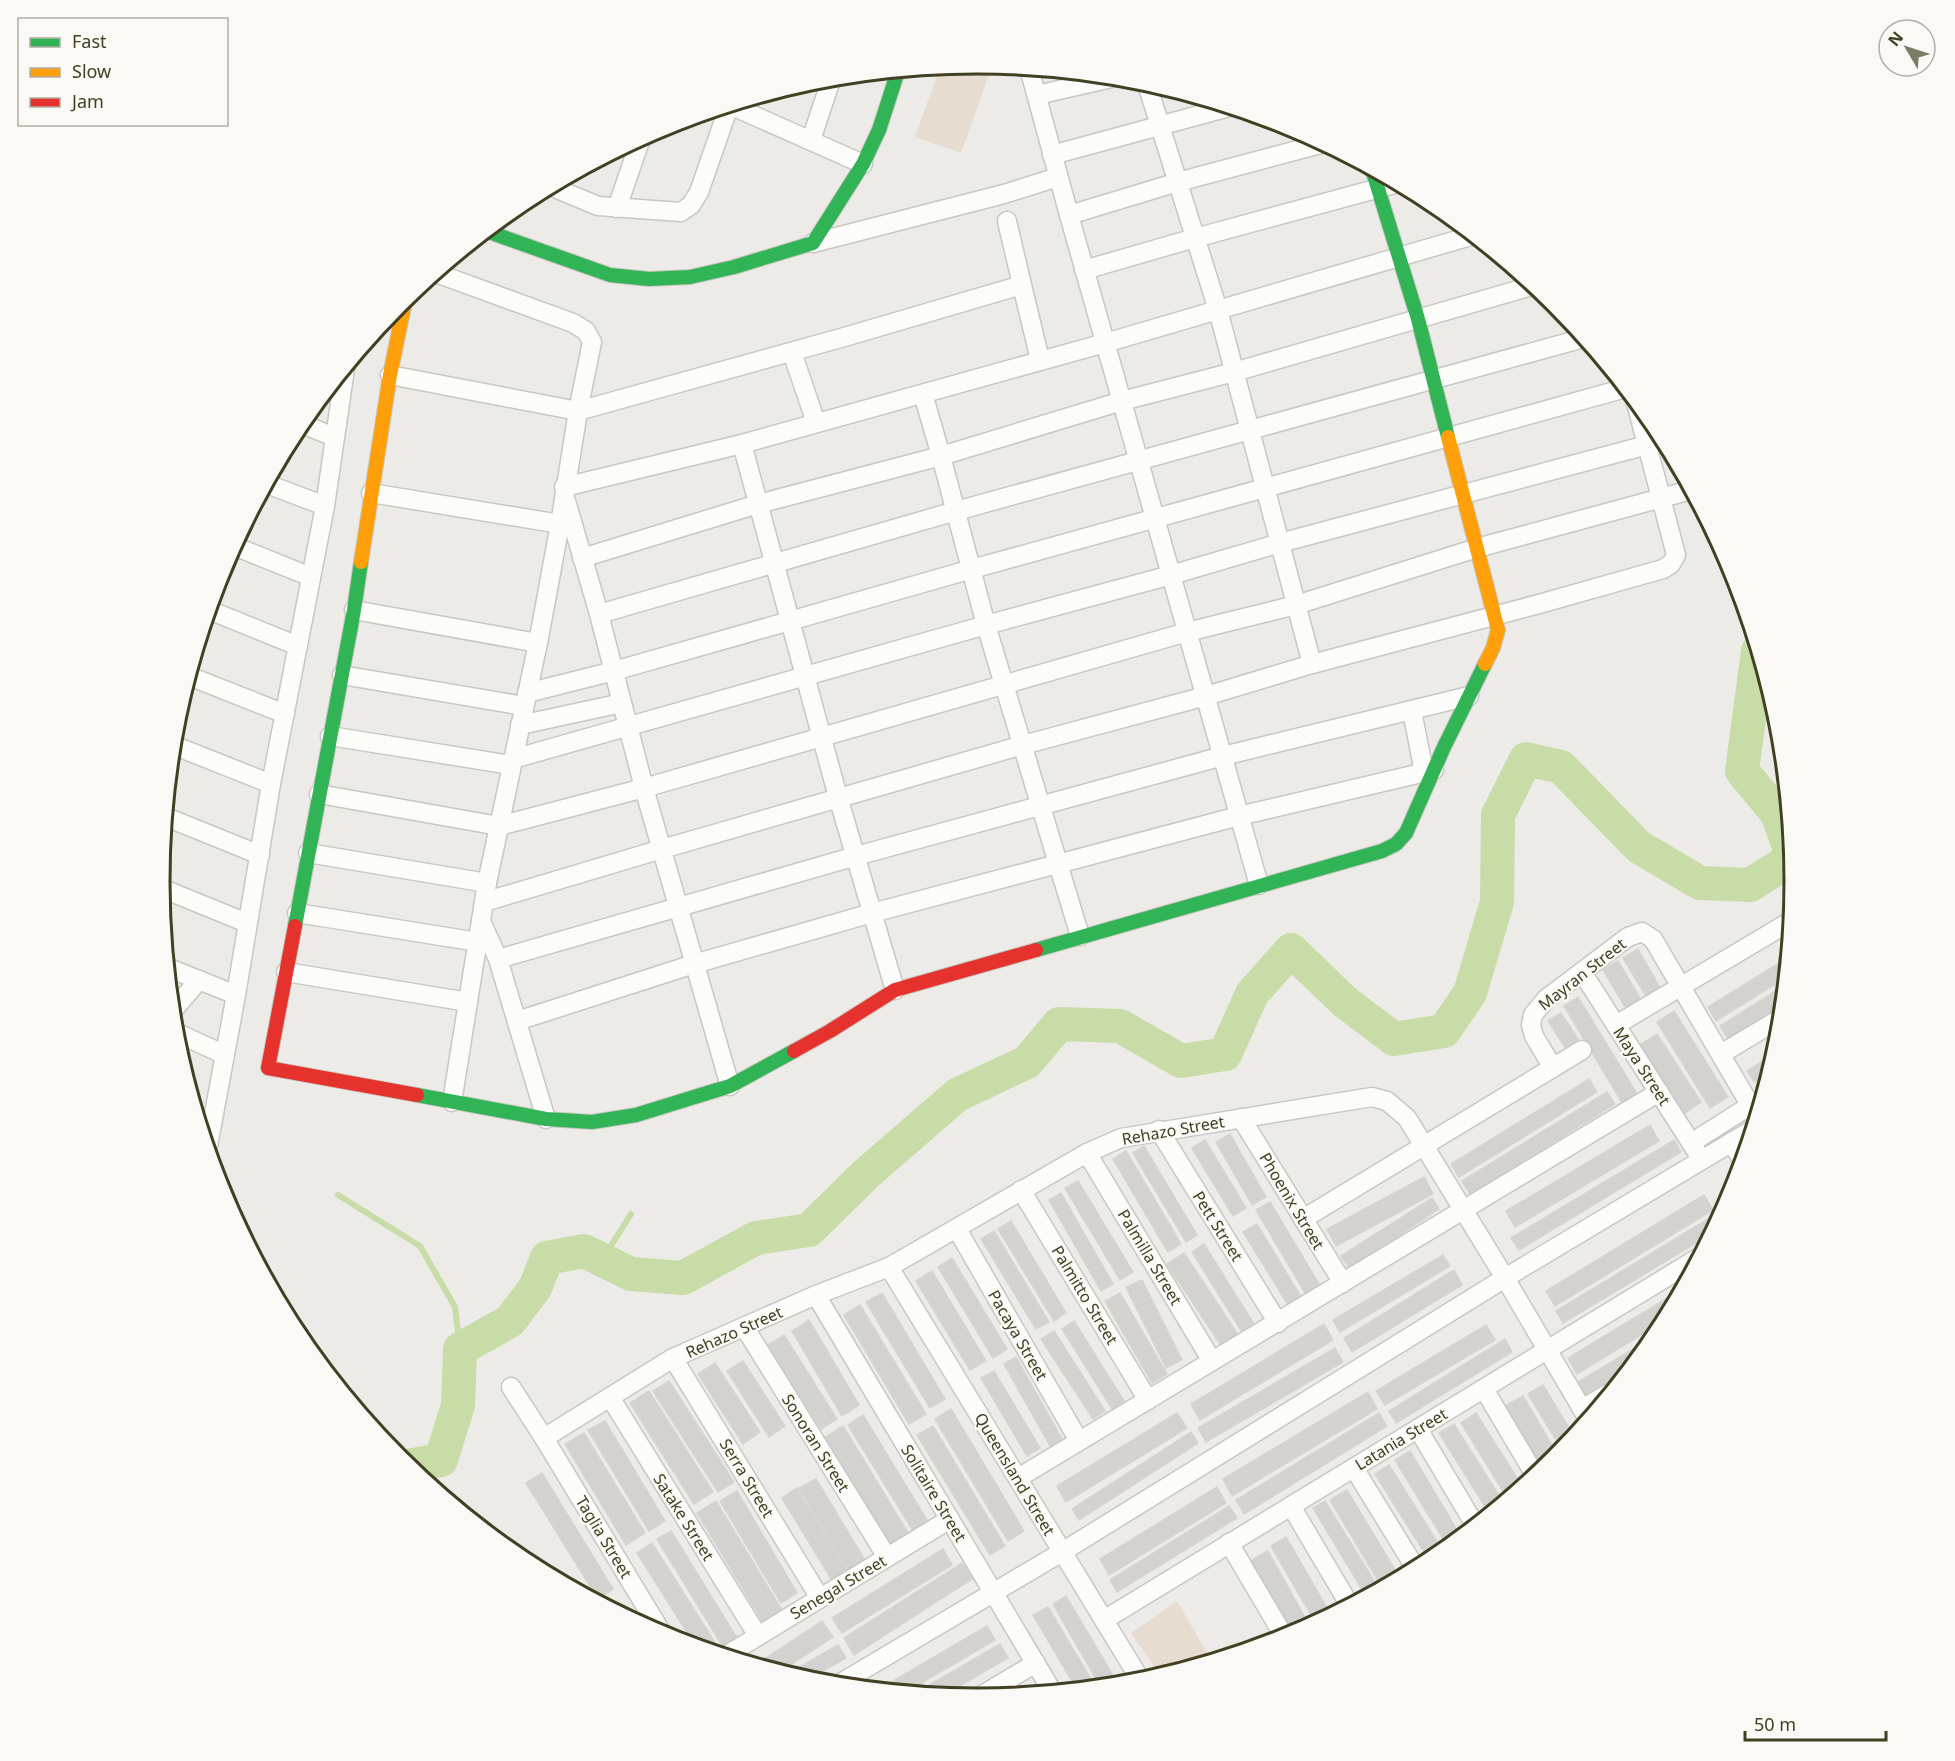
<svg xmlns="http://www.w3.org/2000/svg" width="1955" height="1761" font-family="'Noto Sans',sans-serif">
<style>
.green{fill:#e6dcd0}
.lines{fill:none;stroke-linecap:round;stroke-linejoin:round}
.stream{stroke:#c8dca7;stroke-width:6}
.river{stroke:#c8dca7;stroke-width:34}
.building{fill:#d4d2ce;stroke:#d6d4d0;stroke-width:1.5}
.street-casing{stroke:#c8c7c3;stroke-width:21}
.fast-casing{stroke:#c7c6bf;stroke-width:16}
.slow-casing{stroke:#c7c6bf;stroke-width:16}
.jam-casing{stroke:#c7c6bf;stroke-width:16}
.street{stroke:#fcfcfb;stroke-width:18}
.fast{stroke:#30b455;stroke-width:14}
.slow{stroke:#ff9f0a;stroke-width:14}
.jam{stroke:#e5322d;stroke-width:14}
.labels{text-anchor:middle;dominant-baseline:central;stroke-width:4.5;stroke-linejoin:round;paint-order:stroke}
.street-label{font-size:16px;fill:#414023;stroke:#fbf9f6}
.rim{fill:none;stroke:#414023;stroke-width:3}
</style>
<rect width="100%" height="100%" fill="#edebe7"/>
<g class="green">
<polygon points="973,63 991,69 961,153 915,137 940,67"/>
<polygon points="1177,1601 1211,1660 1160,1675 1131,1633"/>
</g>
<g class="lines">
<g class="stream">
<polyline points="338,1195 420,1246 455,1307 460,1349"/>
<polyline points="602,1260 631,1214"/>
</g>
<g class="river">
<polyline points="1758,651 1742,771 1777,813 1792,855"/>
<polyline points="408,1466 441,1460 458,1405 460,1349 510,1321 535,1288 547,1258 584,1251 631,1274 683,1278 756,1238 809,1230 866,1174 957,1095 1027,1062 1059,1024 1120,1026 1181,1061 1225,1054 1252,994 1291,950 1345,1002 1394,1039 1444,1031 1470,993 1497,902 1498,815 1526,759 1561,767 1639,847 1700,883 1750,885 1793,858"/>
</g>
</g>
<g class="building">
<polygon points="1638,949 1663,993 1649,1001 1623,958"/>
<polygon points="1784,960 1787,965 1785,978 1716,1021 1708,1007"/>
<polygon points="1618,961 1643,1003 1628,1012 1603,970"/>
<polygon points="1785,985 1783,1004 1728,1039 1720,1026"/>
<polygon points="1578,997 1639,1097 1624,1106 1564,1006"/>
<polygon points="1674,1011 1728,1097 1710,1108 1657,1022"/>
<polygon points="1561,1013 1582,1045 1569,1054 1548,1021"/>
<polygon points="1657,1034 1701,1102 1685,1113 1640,1045"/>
<polygon points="1775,1053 1769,1073 1754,1082 1747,1071"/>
<polygon points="1589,1079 1597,1092 1459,1177 1451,1164"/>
<polygon points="1607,1092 1615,1104 1470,1194 1462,1181"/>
<polygon points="1650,1125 1659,1141 1515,1227 1506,1211"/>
<polygon points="1230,1134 1266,1197 1252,1205 1216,1142"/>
<polygon points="1205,1140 1246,1208 1233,1216 1192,1148"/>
<polygon points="1674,1140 1681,1152 1519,1250 1511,1238"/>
<polygon points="1144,1146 1197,1235 1186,1242 1133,1153"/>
<polygon points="1126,1151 1181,1244 1168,1252 1113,1159"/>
<polygon points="1424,1177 1433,1194 1336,1246 1327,1229"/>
<polygon points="1078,1181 1133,1272 1120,1280 1065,1188"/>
<polygon points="1061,1193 1113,1284 1101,1291 1049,1200"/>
<polygon points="1704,1195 1713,1210 1555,1306 1546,1291"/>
<polygon points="1432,1198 1439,1209 1349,1268 1341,1256"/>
<polygon points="1270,1202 1319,1284 1305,1293 1256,1210"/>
<polygon points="1716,1214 1719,1219 1711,1234 1563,1323 1556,1311"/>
<polygon points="1011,1221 1066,1313 1054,1321 998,1229"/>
<polygon points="1257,1224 1301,1297 1288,1305 1243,1232"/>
<polygon points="994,1231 1049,1322 1036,1329 981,1239"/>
<polygon points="1204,1244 1257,1329 1245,1337 1192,1252"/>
<polygon points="1184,1253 1239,1336 1222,1347 1167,1264"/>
<polygon points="1443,1255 1450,1266 1340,1332 1333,1320"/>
<polygon points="952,1258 1007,1349 993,1358 938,1267"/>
<polygon points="1454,1270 1462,1285 1352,1352 1344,1338"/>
<polygon points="932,1271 986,1361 970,1370 916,1281"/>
<polygon points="1142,1280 1182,1360 1166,1368 1126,1287"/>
<polygon points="1682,1289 1664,1321 1577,1374 1568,1358"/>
<polygon points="882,1293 945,1399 930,1408 866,1302"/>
<polygon points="1120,1293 1167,1374 1152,1383 1105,1301"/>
<polygon points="860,1305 926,1414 909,1424 844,1315"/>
<polygon points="809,1320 859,1405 842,1416 792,1331"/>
<polygon points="1074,1321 1124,1401 1112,1409 1062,1329"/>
<polygon points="1324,1324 1333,1340 1200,1420 1191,1404"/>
<polygon points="1486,1325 1495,1340 1385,1405 1376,1391"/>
<polygon points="1054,1331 1105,1411 1093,1419 1041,1339"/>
<polygon points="1658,1334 1630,1368 1585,1395 1578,1382"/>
<polygon points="784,1335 837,1419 821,1429 768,1345"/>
<polygon points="1505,1339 1512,1352 1396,1423 1389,1411"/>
<polygon points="1335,1348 1343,1362 1206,1442 1198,1428"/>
<polygon points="1016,1357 1062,1439 1050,1446 1004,1364"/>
<polygon points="743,1361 785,1426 769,1437 727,1371"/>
<polygon points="715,1363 760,1432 743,1444 698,1374"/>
<polygon points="994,1371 1040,1448 1027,1456 981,1378"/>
<polygon points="669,1381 734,1482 718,1492 653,1391"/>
<polygon points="1543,1385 1574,1436 1562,1450 1528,1394"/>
<polygon points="649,1391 713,1492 694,1504 630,1403"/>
<polygon points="1368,1392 1377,1409 1232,1496 1223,1479"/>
<polygon points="1523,1396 1558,1455 1543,1469 1505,1406"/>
<polygon points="951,1409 1024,1531 1008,1541 935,1419"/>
<polygon points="1177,1413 1187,1428 1066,1502 1057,1486"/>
<polygon points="1379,1413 1387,1426 1244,1514 1236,1500"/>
<polygon points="1476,1413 1522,1486 1507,1498 1461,1423"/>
<polygon points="863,1415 930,1525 915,1534 848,1425"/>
<polygon points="605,1421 665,1521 649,1531 588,1430"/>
<polygon points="1454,1424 1503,1502 1489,1513 1439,1433"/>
<polygon points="843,1426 910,1536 891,1548 824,1438"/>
<polygon points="933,1426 1005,1546 990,1555 917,1435"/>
<polygon points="1191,1432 1198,1443 1079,1520 1072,1509"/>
<polygon points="584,1433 645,1533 626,1545 565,1444"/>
<polygon points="1410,1451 1460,1535 1446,1544 1395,1460"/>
<polygon points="1389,1465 1440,1546 1426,1555 1375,1474"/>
<polygon points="542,1473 613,1589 598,1599 526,1483"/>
<polygon points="816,1479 866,1562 849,1572 799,1488"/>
<polygon points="1217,1487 1226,1503 1109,1575 1100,1559"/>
<polygon points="797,1488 848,1573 833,1582 782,1498"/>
<polygon points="1347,1490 1397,1573 1380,1584 1330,1500"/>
<polygon points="737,1491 797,1593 781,1603 720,1501"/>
<polygon points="716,1501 783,1612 764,1624 697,1513"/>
<polygon points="1325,1501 1376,1584 1363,1591 1313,1508"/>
<polygon points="1229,1506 1237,1518 1117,1592 1110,1580"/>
<polygon points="671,1531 737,1638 723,1647 657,1539"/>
<polygon points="1286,1537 1330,1613 1315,1622 1271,1546"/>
<polygon points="652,1543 719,1649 716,1651 695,1645 637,1553"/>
<polygon points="943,1549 952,1565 842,1633 832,1618"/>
<polygon points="1268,1551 1304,1616 1286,1626 1250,1561"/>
<polygon points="962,1563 972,1579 854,1655 844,1638"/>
<polygon points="1066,1596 1118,1684 1100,1686 1053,1604"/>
<polygon points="1048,1607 1095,1686 1076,1688 1033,1615"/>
<polygon points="822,1621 833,1637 781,1671 757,1664"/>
<polygon points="987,1626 995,1640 908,1691 881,1688"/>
<polygon points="1000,1644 1008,1658 944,1695 917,1692"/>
<polygon points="838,1645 846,1658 809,1679 789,1673"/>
</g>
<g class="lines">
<g class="street-casing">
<g id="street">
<polyline points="1029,68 1069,215 1259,885"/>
<polyline points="1146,81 1218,310 1312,664"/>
<polyline points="1037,95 1116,77"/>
<polyline points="730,105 863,164"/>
<polyline points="811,140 832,77"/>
<polyline points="1052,155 1229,107"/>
<polyline points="550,186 598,206 681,212 691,205 699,192 729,106"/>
<polyline points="617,208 641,138"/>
<polyline points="1069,215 1178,182 1324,143"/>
<polyline points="1007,221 1022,285"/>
<polyline points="813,243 1004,194 1058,177"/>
<polyline points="1084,270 1195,238 1398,183"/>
<polyline points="436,273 573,323 586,331 592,342 578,411 560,524 538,643 487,883 452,1102"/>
<polyline points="792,352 816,423"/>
<polyline points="390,375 578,411 841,338 1022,285 1040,360"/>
<polyline points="923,394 941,456 986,625 1080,936"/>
<polyline points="300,423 334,437"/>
<polyline points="742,444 838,797 895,990"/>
<polyline points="267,484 325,506"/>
<polyline points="564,487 742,444 1105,343 1474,235"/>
<polyline points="371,493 560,524"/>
<polyline points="566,501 599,614 644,788 730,1086"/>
<polyline points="234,546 311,577"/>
<polyline points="582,558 758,504 941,456 1122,401 1234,372 1535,285"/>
<polyline points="209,610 298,646"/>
<polyline points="354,610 538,643"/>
<polyline points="599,614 956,511 1584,338"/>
<polyline points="342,675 524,706"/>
<polyline points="189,676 285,714"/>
<polyline points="527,693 614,671 972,569 1626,388"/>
<polyline points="1412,711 1424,772"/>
<polyline points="520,725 622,703"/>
<polyline points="330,736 511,765"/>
<polyline points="173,745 271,784"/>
<polyline points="513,759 986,625 1171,575 1280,543 1647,445"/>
<polyline points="319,794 499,826 644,788 1187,632 1296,605 1477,548 1691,490"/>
<polyline points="166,817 260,855"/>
<polyline points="308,853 487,883"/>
<polyline points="161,888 247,923"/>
<polyline points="484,902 662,849 1023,745 1206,696 1312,664 1539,604 1663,569 1671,564 1676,555 1635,399"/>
<polyline points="297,913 478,942"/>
<polyline points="481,921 498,959 546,1119"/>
<polyline points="498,959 856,856 1223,756 1469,696"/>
<polyline points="169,968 236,995"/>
<polyline points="286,972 468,1002"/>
<polyline points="1582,972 1702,1160"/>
<polyline points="173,1010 199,980"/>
<polyline points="517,1021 694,964 872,913 1239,816 1434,770"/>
<polyline points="1616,1025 1791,921"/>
<polyline points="175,1032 223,1054"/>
<polyline points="1721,1054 1781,1018"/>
<polyline points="1553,1068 1534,1036 1531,1025 1533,1015 1546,999 1628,937 1642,932 1653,939 1756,1115"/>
<polyline points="1241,1118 1343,1283"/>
<polyline points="1159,1130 1278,1323"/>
<polyline points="1731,1142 1743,1161"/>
<polyline points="1691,1143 1751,1105"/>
<polyline points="208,1146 236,995 271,784 325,506 345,369"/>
<polyline points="1087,1153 1212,1361"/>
<polyline points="1021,1190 1148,1400"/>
<polyline points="1303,1219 1582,1050"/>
<polyline points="957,1229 1079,1441"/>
<polyline points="889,1267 1141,1681"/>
<polyline points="816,1295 1052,1691"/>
<polyline points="745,1328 887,1557"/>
<polyline points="673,1358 820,1598"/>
<polyline points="511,1387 544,1438 663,1635"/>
<polyline points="1484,1389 1535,1475"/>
<polyline points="610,1397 758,1636"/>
<polyline points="1582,1409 1609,1393"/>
<polyline points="1418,1429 1475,1525"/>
<polyline points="544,1438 673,1358 816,1295 889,1267 1087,1153 1121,1138 1372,1097 1387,1101 1407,1118 1505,1278 1588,1419"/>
<polyline points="1354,1468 1416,1569"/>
<polyline points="1018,1478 1659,1092"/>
<polyline points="1291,1506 1349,1604"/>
<polyline points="1229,1543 1285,1638"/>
<polyline points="1104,1620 1698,1258"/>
<polyline points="727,1655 950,1519"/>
<polyline points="839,1684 1062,1552 1505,1278 1752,1130"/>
<polyline points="977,1698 1036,1663"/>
</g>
</g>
<g class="fast-casing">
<g id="fast">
<polyline points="1372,169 1418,319 1448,437"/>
<polyline points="486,231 610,275 649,279 690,277 734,267 813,243 863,164 879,130 898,71"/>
<polyline points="295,926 354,610 361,562"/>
<polyline points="1036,950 1382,851 1396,844 1406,833 1444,747 1485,664"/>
<polyline points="417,1095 546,1119 592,1122 636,1115 730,1086 794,1051"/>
</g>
</g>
<g class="slow-casing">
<g id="slow">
<polyline points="1448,437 1498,630 1493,648 1485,664"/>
<polyline points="361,562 390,375 406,297"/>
</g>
</g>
<g class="jam-casing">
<g id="jam">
<polyline points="295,926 268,1068 417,1095"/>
<polyline points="794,1051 830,1031 895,990 1036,950"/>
</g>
</g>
<use href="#street" class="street"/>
<use href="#fast" class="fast"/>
<use href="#slow" class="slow"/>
<use href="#jam" class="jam"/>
</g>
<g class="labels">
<g class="street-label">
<text transform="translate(1582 974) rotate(-38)">Mayran Street</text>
<text transform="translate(1642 1066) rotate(57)">Maya Street</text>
<text transform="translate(1173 1130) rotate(-10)">Rehazo Street</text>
<text transform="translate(1292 1201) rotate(59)">Phoenix Street</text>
<text transform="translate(1218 1226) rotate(58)">Pett Street</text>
<text transform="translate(1150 1257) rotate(59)">Palmilla Street</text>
<text transform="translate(1085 1295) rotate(59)">Palmitto Street</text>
<text transform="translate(734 1332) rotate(-24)">Rehazo Street</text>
<text transform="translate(1018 1335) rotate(60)">Pacaya Street</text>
<text transform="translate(1401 1439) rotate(-31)">Latania Street</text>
<text transform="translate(816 1443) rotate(58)">Sonoran Street</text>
<text transform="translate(1015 1474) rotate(59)">Queensland Street</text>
<text transform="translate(747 1478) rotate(59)">Serra Street</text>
<text transform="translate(934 1493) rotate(59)">Solitaire Street</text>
<text transform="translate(684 1517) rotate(58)">Satake Street</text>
<text transform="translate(604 1537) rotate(59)">Taglia Street</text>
<text transform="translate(838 1587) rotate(-31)">Senegal Street</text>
</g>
</g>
<path d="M0 0H1955V1761H0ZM170 881a807 807 0 1 1 1614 0a807 807 0 1 1-1614 0Z" fill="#fbf9f6" fill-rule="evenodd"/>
<path class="rim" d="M170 881a807 807 0 1 1 1614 0a807 807 0 1 1-1614 0Z"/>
<rect x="18" y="18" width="210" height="108" fill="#fbf9f6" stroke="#b1afa2" stroke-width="1.5"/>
<rect x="30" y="38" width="30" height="9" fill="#30b455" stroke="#b1afa2" stroke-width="1.5"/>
<text x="72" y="48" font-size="18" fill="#414023">Fast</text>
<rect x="30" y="68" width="30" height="9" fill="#ff9f0a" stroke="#b1afa2" stroke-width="1.5"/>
<text x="72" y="78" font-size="18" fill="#414023">Slow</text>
<rect x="30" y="98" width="30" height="9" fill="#e5322d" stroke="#b1afa2" stroke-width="1.5"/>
<text x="72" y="108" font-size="18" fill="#414023">Jam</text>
<g transform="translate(1907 48) rotate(309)"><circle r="28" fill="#fbf9f6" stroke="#b1afa2" stroke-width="1.5"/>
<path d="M0-4.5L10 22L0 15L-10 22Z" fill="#7d7c68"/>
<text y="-9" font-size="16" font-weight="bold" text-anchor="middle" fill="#414023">N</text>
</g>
<path d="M1745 1731v9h141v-9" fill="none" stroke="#414023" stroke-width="3"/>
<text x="1754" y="1731" font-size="18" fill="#414023" stroke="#fbf9f6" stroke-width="4.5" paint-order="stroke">50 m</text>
</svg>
